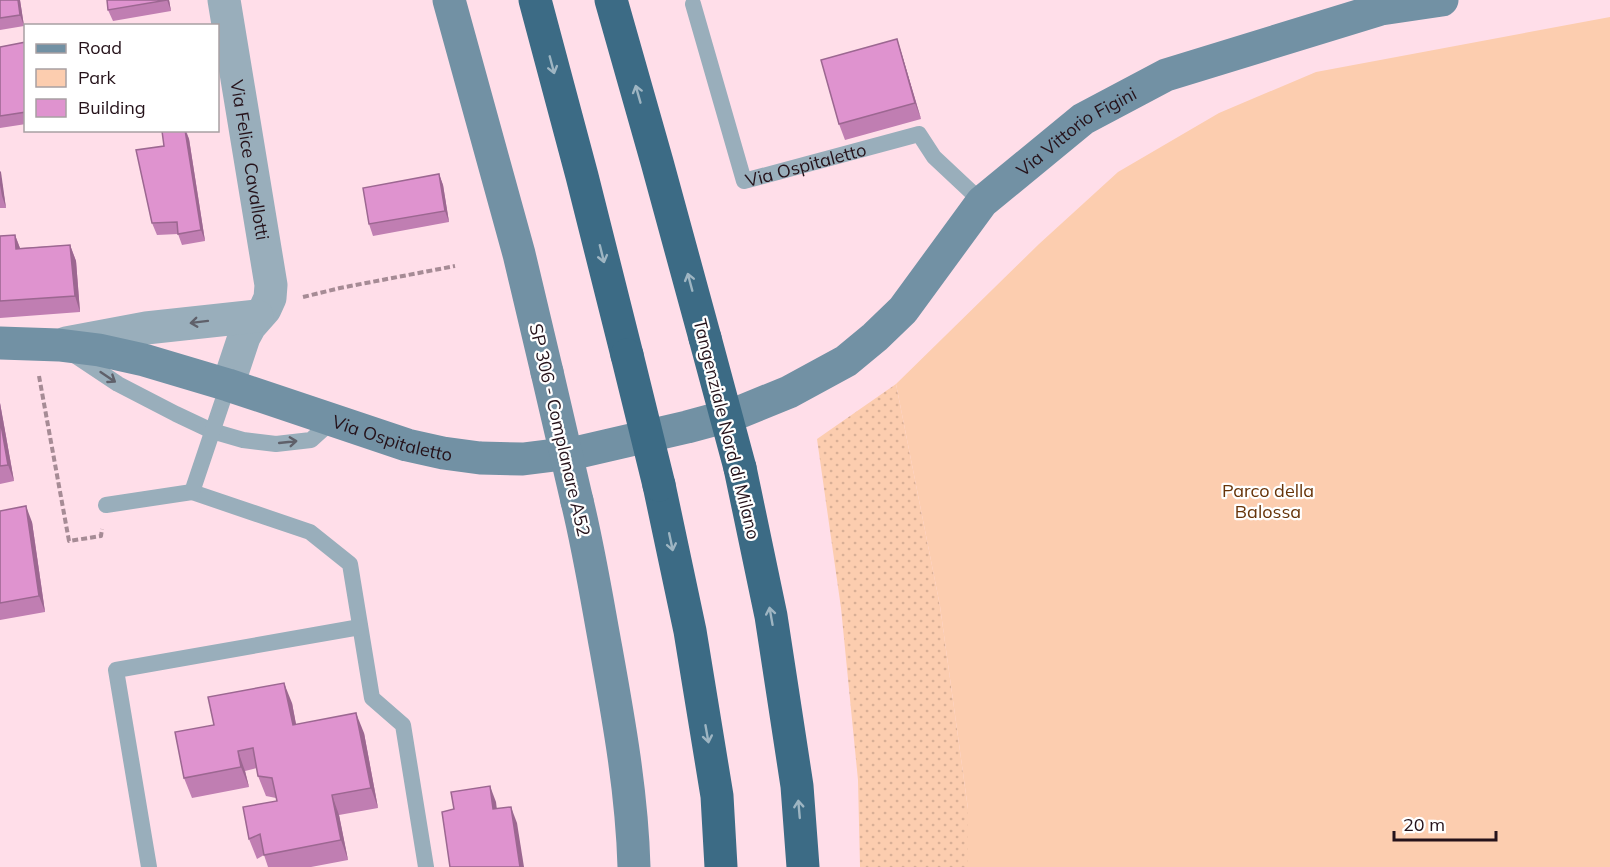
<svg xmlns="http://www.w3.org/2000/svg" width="1610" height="867" font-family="Mulish,sans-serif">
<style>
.grass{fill:url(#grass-dots)}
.park{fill:#fccdaf}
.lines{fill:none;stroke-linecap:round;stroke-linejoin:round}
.path{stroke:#a68b95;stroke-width:4;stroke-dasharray:6 3;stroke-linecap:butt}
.lane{stroke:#99aebb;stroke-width:16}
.street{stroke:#99aebb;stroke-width:33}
.secondary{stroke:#7291a4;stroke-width:33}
.highway{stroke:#3c6b85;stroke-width:33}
.secondary-bridge{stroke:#7291a4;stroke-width:33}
.highway-bridge{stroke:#3c6b85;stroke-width:33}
.wall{fill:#c07eb2}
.shaded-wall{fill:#9c6791}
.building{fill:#df93cf;stroke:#9c6791;stroke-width:1.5}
.oneway{stroke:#9eb5c2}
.oneway2{stroke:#5f606a}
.labels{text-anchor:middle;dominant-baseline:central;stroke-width:4.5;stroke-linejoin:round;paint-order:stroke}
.street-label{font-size:18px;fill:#25121a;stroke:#fff}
.park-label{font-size:18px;fill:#673409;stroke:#fff}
</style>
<defs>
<pattern id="grass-dots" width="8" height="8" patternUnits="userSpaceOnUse" patternTransform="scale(1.5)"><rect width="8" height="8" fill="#fccdaf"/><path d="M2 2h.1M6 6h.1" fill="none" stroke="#d8af96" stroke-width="1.8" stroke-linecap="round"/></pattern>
</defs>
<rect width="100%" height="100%" fill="#ffdee9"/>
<polygon class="grass" points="896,384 940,606 968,809 968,867 860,867 858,780 841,608 817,439"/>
<polygon class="park" points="1610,17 1610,867 968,867 968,809 940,606 896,384 1039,244 1118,172 1219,113 1316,72"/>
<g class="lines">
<g class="path">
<polyline points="303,297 340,288 455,266"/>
<polyline points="39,376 69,541 101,536 102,529"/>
</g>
<g class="lane">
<path id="s1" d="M693,4L744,181L919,134L934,157L982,202"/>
<polyline points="73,354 118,384 176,414 212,431 243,440 276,444 311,440 332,421"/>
<polyline points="192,492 310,532 350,564 372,698 403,725 426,867"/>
<polyline points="106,505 192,492 228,385"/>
<polyline points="149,867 116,670 360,627"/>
</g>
<g class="street">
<path id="s2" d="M224,0L271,285L270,298L265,309L250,326L244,337L228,385"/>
<polyline points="66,343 146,328 257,316"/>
</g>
<g class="secondary">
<polyline points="449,0 519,254 547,372"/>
<path id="s3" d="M0,343L59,345L99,350L144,360L228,385L407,445L443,453L480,458L523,459L579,452L687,427L735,414L789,392L846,361L875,337L903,310L982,202L1083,119L1166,75L1381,9L1442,0"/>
<path d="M577,501C589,550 597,600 606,649C619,721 632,794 634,867"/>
</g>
<g class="highway">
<polyline points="535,0 582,176 627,355"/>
<polyline points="611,0 657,162 705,338"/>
<polyline points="740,468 771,616 797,786 803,867"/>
<polyline points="659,485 690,631 717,796 721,867"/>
</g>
<polyline class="secondary-bridge" points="547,372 577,501"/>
<g class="highway-bridge">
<polyline points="705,338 740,468"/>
<polyline points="627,355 659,485"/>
</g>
</g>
<g class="wall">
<polygon points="0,0 20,0 24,26 0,30"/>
<polygon points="107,0 169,0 171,11 113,21 108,10"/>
<polygon points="897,39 902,55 921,119 845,140 839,124"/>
<polygon points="26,42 26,124 0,128 0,47"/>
<polygon points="166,130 186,130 189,139 205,241 182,245 178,234 157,235 152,223"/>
<polygon points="0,171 6,208 0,208"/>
<polygon points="439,174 443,185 449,222 373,236 369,224"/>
<polygon points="15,235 20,248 70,245 76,261 80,312 0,318 0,236"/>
<polygon points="0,403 14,481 0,484"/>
<polygon points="0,511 32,522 45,612 0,620"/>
<polygon points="292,703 296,725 364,733 378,808 339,815 348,860 311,867 268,867 264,855 257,859 249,839 277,801 276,798 266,796 258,776 257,768 245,771 249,787 192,798 184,778 214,725"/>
</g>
<g class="shaded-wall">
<polygon points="18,0 20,0 24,26 20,15"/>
<polygon points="167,0 169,0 171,11"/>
<polygon points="897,39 902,55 921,119 915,103"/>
<polygon points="185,130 189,139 205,241 201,230"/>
<polygon points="0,171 1,172 6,208 2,196 0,185"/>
<polygon points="439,174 443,185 449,222 445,211"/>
<polygon points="15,235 21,251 16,249"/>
<polygon points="70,245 76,261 80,312 75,296"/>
<polygon points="0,403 14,481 8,465 0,419"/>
<polygon points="26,506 32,522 45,612 39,596"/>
<polygon points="284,683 292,703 300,745 293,725"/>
<polygon points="356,713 364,733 378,808 371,788"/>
<polygon points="238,751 245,771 249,787 241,767"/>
<polygon points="490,786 496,802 499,825 493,809"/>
<polygon points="332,795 339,815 348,860 341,840"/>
<polygon points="511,807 517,823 524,867 520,867"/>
</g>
<g class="building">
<polygon points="0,0 18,0 20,15 0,18"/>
<polygon points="107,0 167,0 108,10"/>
<polygon points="897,39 915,103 839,124 821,60"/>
<polygon points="26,42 26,112 0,116 0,47"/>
<polygon points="166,130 185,130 201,230 178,234 177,222 152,223 136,150 164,146 162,131"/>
<polygon points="439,174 445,211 369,224 363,188"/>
<polygon points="15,235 16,249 70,245 75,296 0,301 0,236"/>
<polygon points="0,419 8,465 0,466"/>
<polygon points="26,506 39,596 0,603 0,511"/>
<polygon points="284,683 293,725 356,713 371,788 332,795 341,840 264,855 260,834 249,839 243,807 277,801 272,778 258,776 253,748 238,751 241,767 184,778 175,732 214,725 208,697"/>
<polygon points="490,786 493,809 511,807 520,867 450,867 442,812 454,809 451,792"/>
</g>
<defs><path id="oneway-shaft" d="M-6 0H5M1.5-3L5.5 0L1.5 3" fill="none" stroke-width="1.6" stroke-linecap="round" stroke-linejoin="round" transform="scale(1.5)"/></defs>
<g class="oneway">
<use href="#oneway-shaft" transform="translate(552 65) rotate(75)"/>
<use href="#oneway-shaft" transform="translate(638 94) rotate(-106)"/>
<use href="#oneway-shaft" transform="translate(602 254) rotate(76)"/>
<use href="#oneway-shaft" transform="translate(690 282) rotate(-105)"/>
<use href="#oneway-shaft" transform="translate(671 542) rotate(78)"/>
<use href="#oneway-shaft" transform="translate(771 616) rotate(-100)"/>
<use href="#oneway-shaft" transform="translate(707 734) rotate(80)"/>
<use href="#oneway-shaft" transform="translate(799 809) rotate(-95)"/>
</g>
<g class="oneway2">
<use href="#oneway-shaft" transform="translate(199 322) rotate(173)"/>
<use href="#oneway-shaft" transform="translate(108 377) rotate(34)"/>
<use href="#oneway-shaft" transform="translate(288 442) rotate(-6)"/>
</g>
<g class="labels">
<g class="street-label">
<text stroke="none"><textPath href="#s3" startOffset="1208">Via Vittorio Figini</textPath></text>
<text stroke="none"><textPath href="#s2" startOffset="162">Via Felice Cavallotti</textPath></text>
<text stroke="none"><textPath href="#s1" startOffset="248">Via Ospitaletto</textPath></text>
<text transform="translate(727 429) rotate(76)">Tangenziale Nord di Milano</text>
<text transform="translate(560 430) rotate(77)">SP 306 - Complanare A52</text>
<text stroke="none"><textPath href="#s3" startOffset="406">Via Ospitaletto</textPath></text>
</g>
<g class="park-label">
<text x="1268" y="490">Parco della<tspan x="1268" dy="21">Balossa</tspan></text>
</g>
</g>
<rect x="24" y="24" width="195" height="108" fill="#ffffff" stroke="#a8a0a3" stroke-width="1.5"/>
<rect x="36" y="44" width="30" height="9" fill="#7291a4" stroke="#a8a0a3" stroke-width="1.5"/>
<text x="78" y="54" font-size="18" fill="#25121a">Road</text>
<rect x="36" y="69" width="30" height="18" fill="#fccdaf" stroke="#a8a0a3" stroke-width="1.5"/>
<text x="78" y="84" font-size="18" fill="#25121a">Park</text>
<rect x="36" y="99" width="30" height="18" fill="#df93cf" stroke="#a8a0a3" stroke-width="1.5"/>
<text x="78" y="114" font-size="18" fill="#25121a">Building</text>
<path d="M1394 831v9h102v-9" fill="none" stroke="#25121a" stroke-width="3"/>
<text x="1403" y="831" font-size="18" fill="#25121a" stroke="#ffffff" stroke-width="4.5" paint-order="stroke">20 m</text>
</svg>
